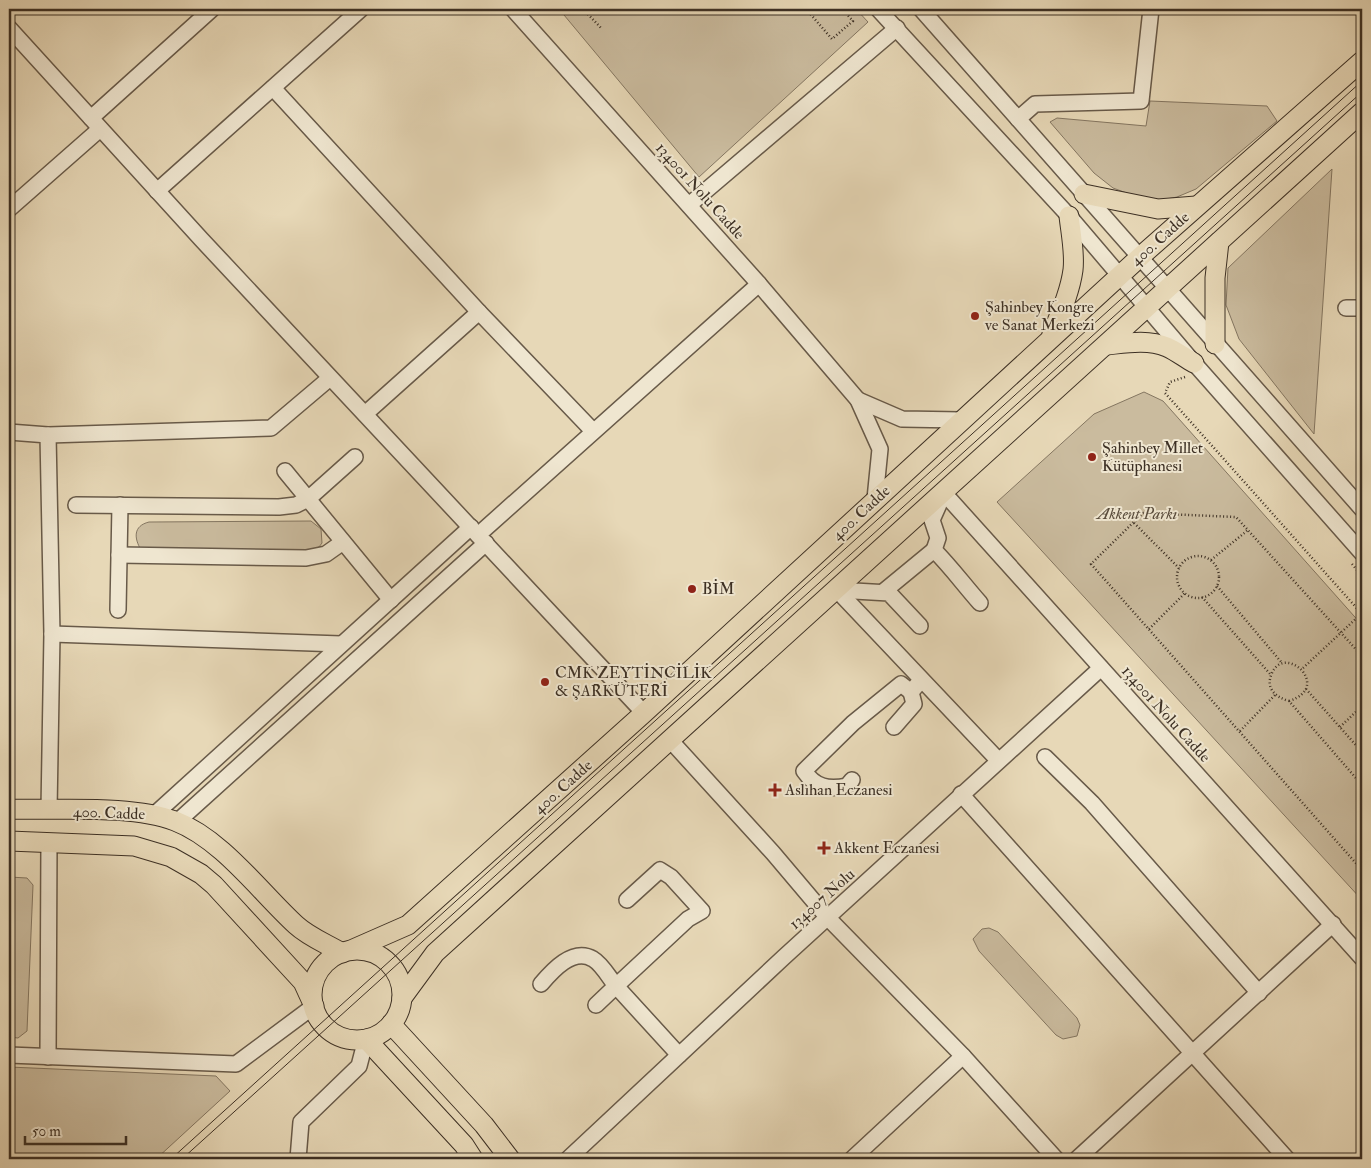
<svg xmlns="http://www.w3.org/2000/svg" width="1371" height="1168" font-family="'IM FELL Double Pica',serif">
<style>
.green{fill:#cabb9e;stroke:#847661}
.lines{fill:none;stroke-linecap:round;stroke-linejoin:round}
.minor-casing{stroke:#685a49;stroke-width:18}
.major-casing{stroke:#3d3024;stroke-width:21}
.path{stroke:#3d3024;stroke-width:2.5;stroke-dasharray:1 2.5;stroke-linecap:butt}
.minor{stroke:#efe6d0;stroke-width:15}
.major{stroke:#e7d8b7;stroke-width:19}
.tram{stroke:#3d3024;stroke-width:1}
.poi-dot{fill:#8f2418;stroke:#efe6d0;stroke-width:2}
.labels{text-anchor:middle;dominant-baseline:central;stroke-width:4;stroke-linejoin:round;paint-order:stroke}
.street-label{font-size:16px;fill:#3d3024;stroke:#efe6d0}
.poi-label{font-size:16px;fill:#3d3024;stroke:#efe6d0;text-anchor:start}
.park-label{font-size:16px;font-style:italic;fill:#594c3c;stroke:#efe6d0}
</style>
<rect width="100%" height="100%" fill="#e7d8b7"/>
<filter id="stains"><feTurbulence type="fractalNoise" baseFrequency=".004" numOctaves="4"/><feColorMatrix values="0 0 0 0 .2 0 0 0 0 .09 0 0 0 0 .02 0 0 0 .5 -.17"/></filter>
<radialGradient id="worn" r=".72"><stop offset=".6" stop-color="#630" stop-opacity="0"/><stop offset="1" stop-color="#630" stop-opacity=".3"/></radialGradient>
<g class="green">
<polygon points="559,9 856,9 868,22 699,177"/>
<polygon points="1150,101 1267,106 1277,121 1196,189 1177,197 1151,202 1113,188 1094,173 1050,122 1057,118 1146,126"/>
<polygon points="1332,169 1314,434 1239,339 1226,305 1228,268"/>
<polygon points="1144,392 1163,401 1362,625 1362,900 997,502 1094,414"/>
<path d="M311,521L321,529L322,543L319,547L307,551L141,550C134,538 133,526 149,522Z"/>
<polygon points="9,877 27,878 33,885 27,1031 18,1038 9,1037"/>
<polygon points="989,928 998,932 1077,1018 1080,1025 1077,1036 1063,1039 1056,1035 979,951 973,939 982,929"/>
<polygon points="9,1067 216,1076 230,1091 156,1159 9,1159"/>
</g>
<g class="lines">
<g class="minor-casing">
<g id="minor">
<polyline points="513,9 759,284 858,400 880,449 875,499"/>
<polyline points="878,9 1069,216 1194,363 1362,553"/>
<polyline points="921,9 1362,509"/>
<polyline points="9,28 201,239 644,713"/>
<polyline points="273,88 479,312 593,431"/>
<polyline points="91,118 212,9"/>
<polyline points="1018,119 1035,104 1141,101 1151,9"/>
<polyline points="157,191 361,9"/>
<polyline points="689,205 897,28"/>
<polyline points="9,209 100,129"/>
<polyline points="1346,308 1362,308"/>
<polyline points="858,400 902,419 961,420"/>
<polyline points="365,414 479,312"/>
<polyline points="9,432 48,435 52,634 49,810"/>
<polyline points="48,435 271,428 330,378"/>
<polyline points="285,471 391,600"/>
<polyline points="76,505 279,507 296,505 308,499 355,457"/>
<polyline points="478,535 759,284"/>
<polyline points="934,550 938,538 932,520 944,493 1362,958"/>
<polyline points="119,555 306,558 326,554 343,542"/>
<polyline points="837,590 998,760"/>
<polyline points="837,590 889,593 920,626"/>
<path d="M883,592L934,550C951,567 964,585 980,603"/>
<polyline points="118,610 120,505"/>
<polyline points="52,634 341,644"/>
<polyline points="894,727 914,704 911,692 917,685"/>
<polyline points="671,741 773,853 828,918 963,1056 1056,1159"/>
<polyline points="1045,757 1092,803 1259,993"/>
<path d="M852,780L847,786C828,790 815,787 804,771L853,723L901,684L911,692"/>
<polyline points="961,794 1287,1159"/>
<polyline points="154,815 471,527"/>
<polyline points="177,822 486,543"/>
<path d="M541,984C552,971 573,947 593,959C602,964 610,979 616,986L688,919L702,911L671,877L660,870L627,900"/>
<polyline points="596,1005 616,986 679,1055"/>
<polyline points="9,1055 236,1064 314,1006"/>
<polyline points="48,1057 49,842"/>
<polyline points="298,1159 301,1122 359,1066 366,1039"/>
<polyline points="568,1159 784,957 1101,668"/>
<polyline points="852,1159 963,1056"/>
<polyline points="1077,1159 1333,924"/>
</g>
</g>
<g class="major-casing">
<g id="major">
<polyline points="1084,194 1158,209 1196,206"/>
<path d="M1052,334C1060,314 1070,292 1073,270C1075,253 1071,234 1069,216"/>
<polyline points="1215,344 1215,278 1219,242"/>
<path d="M1107,345C1126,343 1148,339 1167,347C1176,351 1185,358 1194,363"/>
<path d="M9,809C58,811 130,804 175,821C222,839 260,892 296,925C309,937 327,944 342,953"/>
<polyline points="9,841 134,846 171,857 201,874 214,885 303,982 314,1006"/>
<polyline points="351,950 408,925 644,713 1141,256 1362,61"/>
<circle cx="357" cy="995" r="45"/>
<polyline points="402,998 435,953 1362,112"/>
<polyline points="391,1024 484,1125 510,1159"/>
<polyline points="366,1039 464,1145 473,1159"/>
</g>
</g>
<g class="path">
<polyline points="583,9 602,29"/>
<polyline points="806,9 832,39 853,21 842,9"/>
<polyline points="1185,377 1170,382 1165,393 1362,614"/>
<polyline points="1134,523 1179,568"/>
<circle cx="1198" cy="577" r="21"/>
<polyline points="1211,560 1248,530"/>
<polyline points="1352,564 1362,576"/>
<polyline points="1217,586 1282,663"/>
<polyline points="1202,597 1271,675"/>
<polyline points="1149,629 1185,593"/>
<polyline points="1362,656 1236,517 1143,513 1091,564 1362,870"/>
<polyline points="1303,668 1362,613"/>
<polyline points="1306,689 1362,752"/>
<path d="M1289,701C1333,687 1285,643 1272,673C1265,688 1275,697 1289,701L1362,785"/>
<polyline points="1340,727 1362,706"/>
<polyline points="1240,731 1275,695"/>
</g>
<use href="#minor" class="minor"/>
<use href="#major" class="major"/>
<g class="tram">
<polyline points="171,1159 1362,81"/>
<polyline points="182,1159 1362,92"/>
</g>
</g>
<g class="poi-dot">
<circle cx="975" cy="316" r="5"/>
<circle cx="1092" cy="457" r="5"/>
<circle cx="692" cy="589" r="5"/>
<circle cx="545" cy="682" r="5"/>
<path d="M772.5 782.5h5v5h5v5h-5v5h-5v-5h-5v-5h5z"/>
<path d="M821.5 840.5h5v5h5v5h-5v5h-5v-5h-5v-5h5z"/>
</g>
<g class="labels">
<g class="street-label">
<text transform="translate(700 191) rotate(48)">134001 Nolu Cadde</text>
<text transform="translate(1160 239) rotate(-42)">400. Cadde</text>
<text transform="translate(861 513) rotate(-43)">400. Cadde</text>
<text transform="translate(1166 714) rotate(48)">134001 Nolu Cadde</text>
<text transform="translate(563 787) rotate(-42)">400. Cadde</text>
<text transform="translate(109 813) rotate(2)">400. Cadde</text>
<text transform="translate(822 899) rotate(-42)">134007 Nolu</text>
</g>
<g class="poi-label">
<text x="985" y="307">Şahinbey Kongre<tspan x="985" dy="18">ve Sanat Merkezi</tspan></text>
<text x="1102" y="448">Şahinbey Millet<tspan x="1102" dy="18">Kütüphanesi</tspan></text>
<text x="702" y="589">BİM</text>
<text x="555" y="673">CMK ZEYTİNCİLİK<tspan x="555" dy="18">&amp; ŞARKÜTERİ</tspan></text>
<text x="785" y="790">Aslıhan Eczanesi</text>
<text x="834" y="848">Akkent Eczanesi</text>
</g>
<g class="park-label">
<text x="1137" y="514">Akkent Parkı</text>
</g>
</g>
<rect width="1371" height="1168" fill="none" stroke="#e7d8b7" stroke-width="30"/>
<rect x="10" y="10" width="1351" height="1148" fill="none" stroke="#3d3024" stroke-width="2.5"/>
<rect x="15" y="15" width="1341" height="1138" fill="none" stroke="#3d3024"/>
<path d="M25 1136v8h101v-8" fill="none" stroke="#3d3024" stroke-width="2.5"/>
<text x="32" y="1136" font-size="15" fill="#3d3024" stroke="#efe6d0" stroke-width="4" paint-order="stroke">50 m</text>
<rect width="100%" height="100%" filter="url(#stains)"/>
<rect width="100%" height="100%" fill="url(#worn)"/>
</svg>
